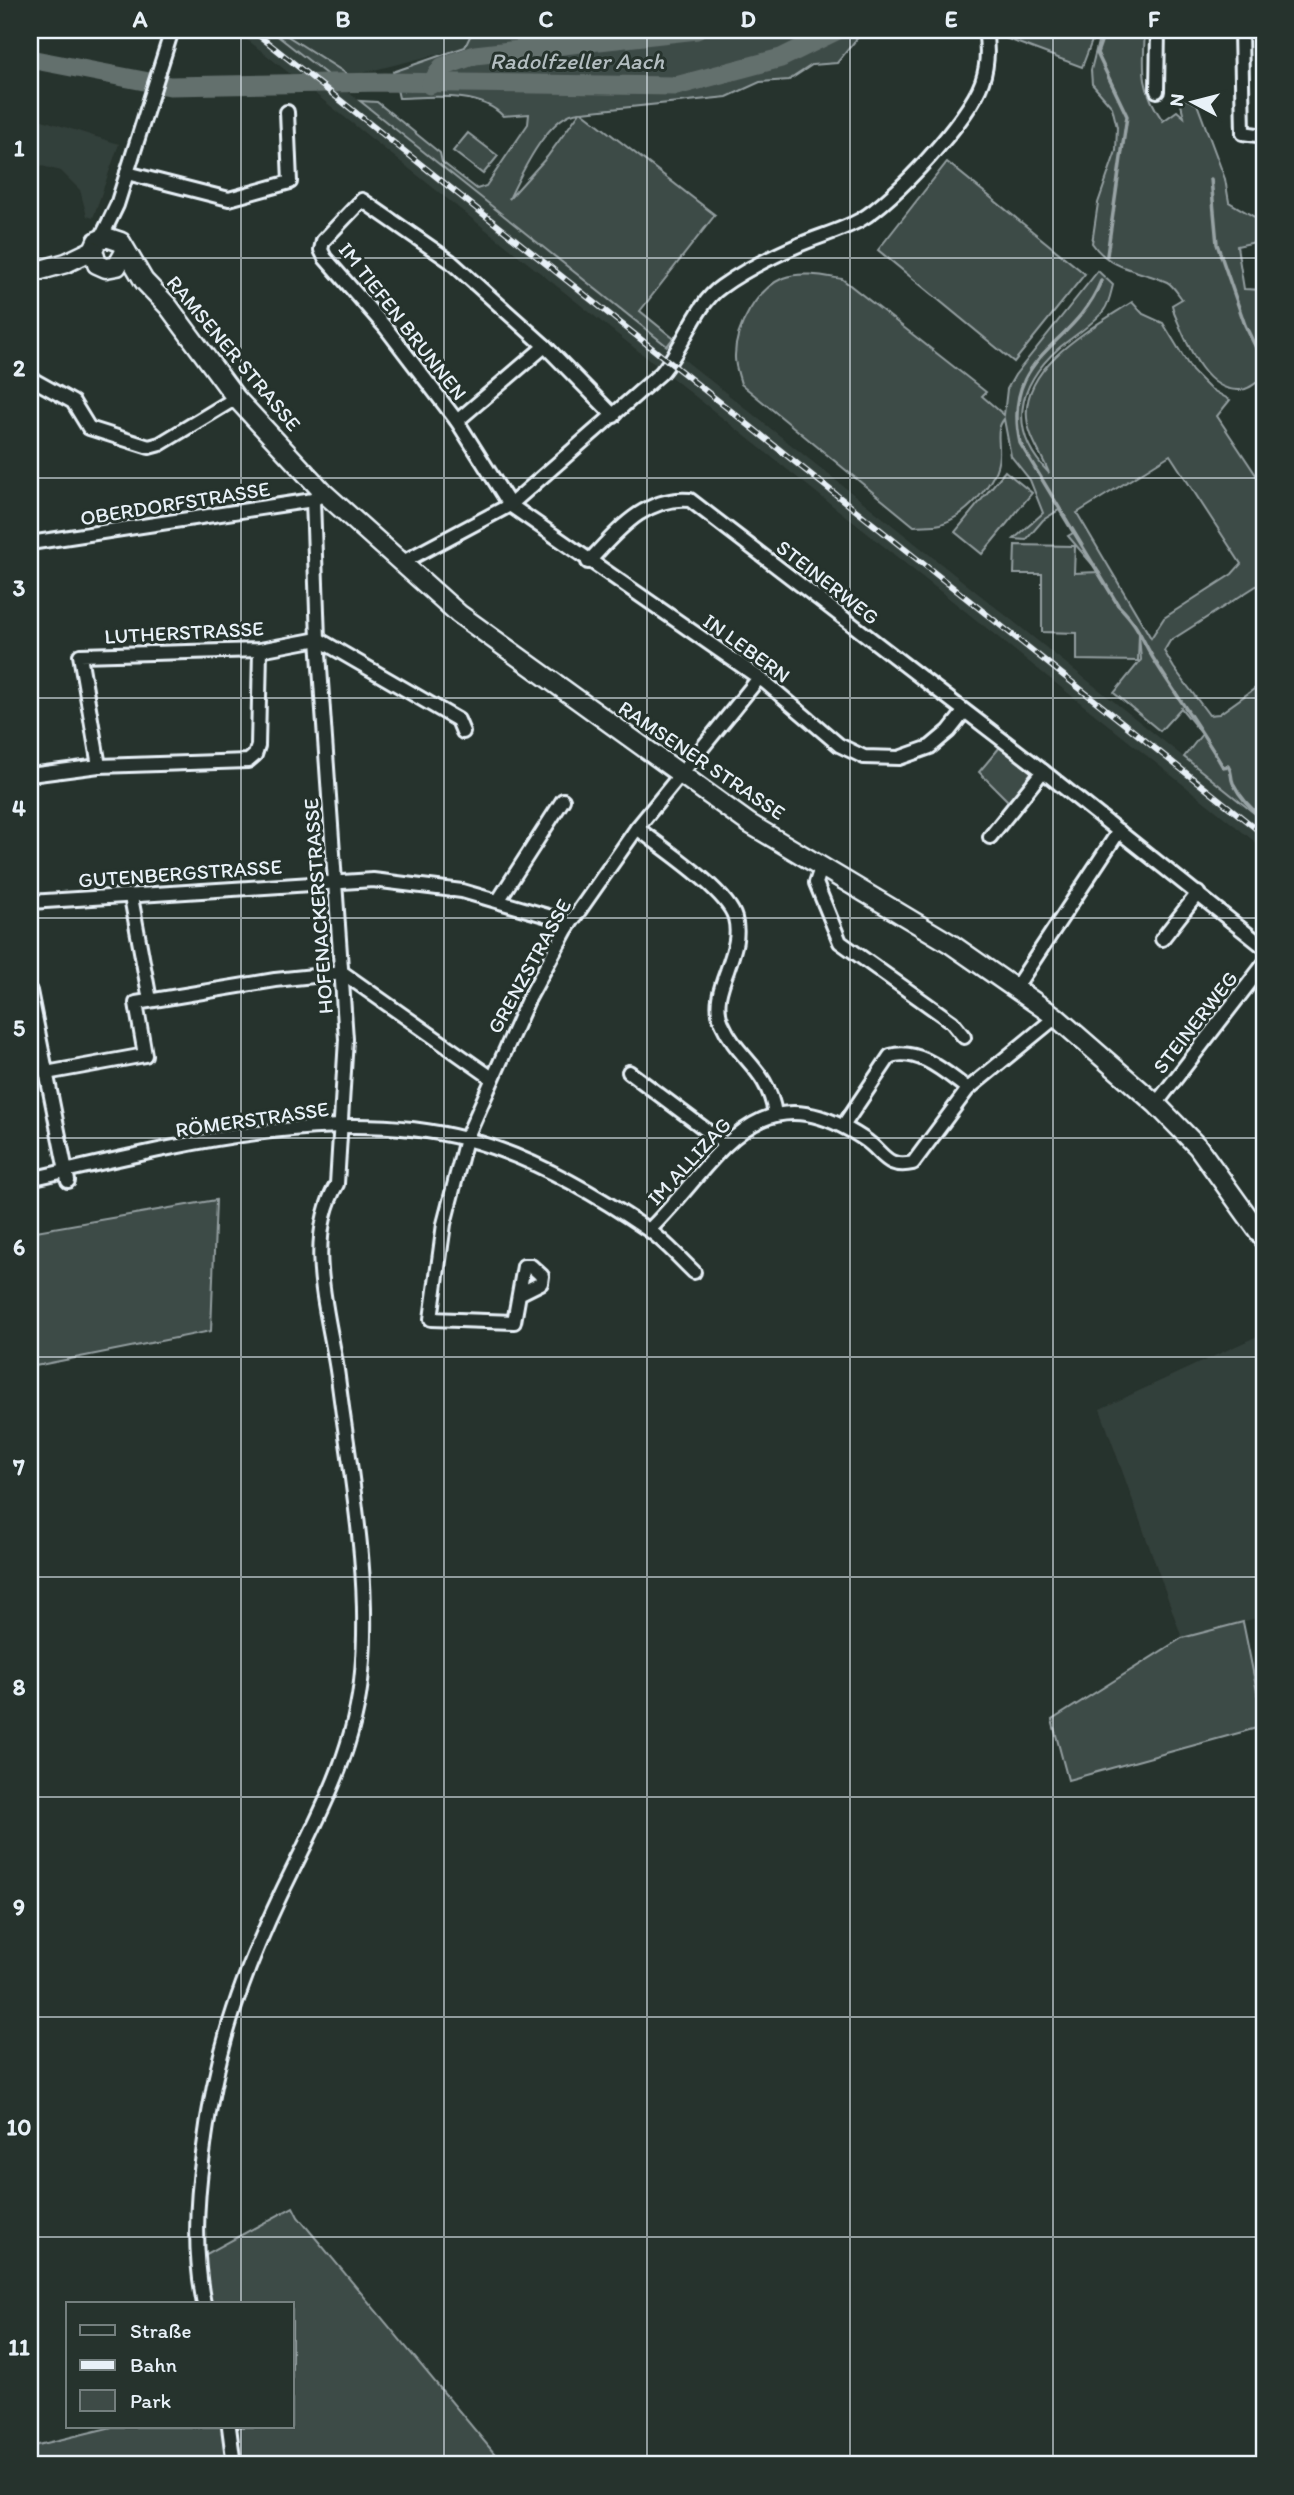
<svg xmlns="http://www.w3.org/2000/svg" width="1294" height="2495" font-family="Itim,sans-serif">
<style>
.built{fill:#333f3a}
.green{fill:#3e4b47;stroke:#939ea0;stroke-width:2;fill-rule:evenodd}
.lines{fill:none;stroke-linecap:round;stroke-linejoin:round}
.stream{stroke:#98a3a5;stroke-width:3.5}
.river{stroke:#636f6d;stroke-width:19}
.street-casing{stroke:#e8f1f8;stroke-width:18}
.secondary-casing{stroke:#e8f1f8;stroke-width:23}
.street{stroke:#26332d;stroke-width:12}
.secondary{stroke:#26332d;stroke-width:18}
.rail-casing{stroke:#e8f1f8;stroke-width:6}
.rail{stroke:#26332d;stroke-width:3.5;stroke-dasharray:10;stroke-linecap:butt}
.grid{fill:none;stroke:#e8f1f8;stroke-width:2;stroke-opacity:0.55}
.labels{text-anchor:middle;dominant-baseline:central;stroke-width:6;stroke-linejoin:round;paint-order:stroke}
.street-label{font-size:21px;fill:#e8f1f8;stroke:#26332d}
.water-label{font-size:23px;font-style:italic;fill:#b3bdc0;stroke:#26332d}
.neatline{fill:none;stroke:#e8f1f8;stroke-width:2.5}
.grid-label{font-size:23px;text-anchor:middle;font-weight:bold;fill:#e8f1f8}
</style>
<rect width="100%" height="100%" fill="#26332d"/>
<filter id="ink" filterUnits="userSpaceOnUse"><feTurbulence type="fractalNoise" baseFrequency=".0143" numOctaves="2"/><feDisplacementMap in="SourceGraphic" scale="14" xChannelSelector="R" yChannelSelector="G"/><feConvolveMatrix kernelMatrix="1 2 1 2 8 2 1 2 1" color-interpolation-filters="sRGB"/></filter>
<g filter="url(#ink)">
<g class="built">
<polygon points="235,30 270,30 1264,821 1264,849"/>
<polygon points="278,30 475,30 466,47 350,76"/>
<polygon points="30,79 36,79 36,118 119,144 93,218 87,216 80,190 61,171 30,163"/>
<polygon points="1264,1333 1264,1616 1182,1638 1100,1409"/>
</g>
<g class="green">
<polygon points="270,30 278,30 350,76 330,77"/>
<path d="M473,30H864L837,63L812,65L789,80L760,82L727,97L582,112L715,215L640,311L673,338L667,346L360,101L377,102L440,153L442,162L477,189L486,186L528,124L529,114L503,116C480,91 432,97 399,98L393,72L465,47ZM580,112L547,157L509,199C521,174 549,113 580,112Z"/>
<polygon points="1008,30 1096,30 1082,67 1005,38"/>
<path d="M1101,30H1145C1143,69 1140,88 1163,121L1177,111L1184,117L1179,96L1197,104L1225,179L1229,202L1256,218L1260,241L1237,246L1244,289L1264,290V377C1257,382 1249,390 1240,390C1203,392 1186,340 1174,313L1172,305L1182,299C1178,294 1173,285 1167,282C1141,270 1111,271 1092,243L1098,203L1116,151L1117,127L1112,107L1092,84L1091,70Z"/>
<polygon points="468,133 498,156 483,174 453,151"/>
<polygon points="947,162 1085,274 1014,362 878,250"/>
<path d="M1098,271L1113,285C1111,292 1109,304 1104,310C1093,325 1073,336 1059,348C1016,386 1008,431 1049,473C1042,455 1029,438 1027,418C1022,364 1094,327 1132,302L1143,314L1163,323L1192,371L1209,388L1230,400L1217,416L1264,487V581L1170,641L1164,651L1174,668L1209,715L1219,714L1264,682V821L1184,757L1202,734L1181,708L1160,731L1114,693L1141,660L1139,634L1138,661L1077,660V633L1042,632V574H1014L1015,545L1075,546L1074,573L1099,572L1068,536L1073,533L1059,510L1043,520L1026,540L1014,539L1043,513L1030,480L1011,456L1004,419C995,430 1000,442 999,455C998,482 966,516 941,524C933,526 922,525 914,526L741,384C739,376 735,366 735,358C734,329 757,289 783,278C801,271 824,276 842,279L986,392L982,396L1004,415L1007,389L1015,375ZM1170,455L1241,564L1232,574L1164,618L1151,638L1077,513Z"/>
<polygon points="1005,471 1032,493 982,554 955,532"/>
<polygon points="1000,747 1032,772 1014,807 979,772"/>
<polygon points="216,1200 211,1331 30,1367 30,1232"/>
<polygon points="1243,1622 1264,1726 1068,1780 1052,1720 1182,1638"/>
<polygon points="293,2207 298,2217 504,2465 238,2465 233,2427 292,2427 292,2304 208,2304 199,2258"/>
<polygon points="112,2427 225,2427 230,2462 222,2465 30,2465 30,2447"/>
</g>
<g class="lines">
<g class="stream">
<polyline points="1105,30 1097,53 1127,116 1107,255"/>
<polyline points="1211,179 1217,244 1245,325 1264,364"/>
<path d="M1101,281C1074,349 1001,353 1020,443L1118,605C1139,626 1139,634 1153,658C1176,695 1201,729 1223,767L1228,766C1233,773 1230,776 1233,783C1240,797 1252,810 1264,819"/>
</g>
<g class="river">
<polyline points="30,59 170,86 385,82 676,86 781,58 838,30"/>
<polyline points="430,85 442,67 475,55 697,30"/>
</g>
<g class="street-casing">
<g id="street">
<polyline points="1241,30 1243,133 1264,136"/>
<polyline points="1157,91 1158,30"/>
<polyline points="127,173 229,199 290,182 287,112"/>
<polyline points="101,238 117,205 172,30"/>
<polyline points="30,378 73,402 89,428 149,447 160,444 236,398"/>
<polyline points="614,416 545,346 450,261 362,200 323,241 321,250 325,258 386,328 457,421 510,505 765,682 839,745 864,757 899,758 930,747 949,731 964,712"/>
<polyline points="457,421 545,346"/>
<polyline points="30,543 313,500 318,497"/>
<path d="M588,562C617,532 644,496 690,500L1043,771L1264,947"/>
<path d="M401,563L510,505L661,373C684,347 695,305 721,287C746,269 773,256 801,244C820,236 842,230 860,220C894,201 969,119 982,82C988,65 988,48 985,30"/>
<polyline points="99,766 80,655 260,650 318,639 458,720 463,732"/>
<polyline points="30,775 99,766 248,761 255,755 258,746 260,650"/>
<path d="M637,828C660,846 728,891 735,918C740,937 733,953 727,971C721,987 714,1006 722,1023C738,1060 768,1068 775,1114"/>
<polyline points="990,837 1043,771"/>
<polyline points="822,865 816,883 840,942 952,1022 964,1037"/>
<polyline points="131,897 150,1000"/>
<polyline points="498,901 563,800"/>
<polyline points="30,902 373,880 462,891 551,917 567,928"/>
<polyline points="1162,939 1198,893"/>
<polyline points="1016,987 1119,831"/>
<polyline points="30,991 68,1181"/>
<polyline points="629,1072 725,1144"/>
<polyline points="46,1073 145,1055 136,1003 275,980 343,973 492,1078"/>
<polyline points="1156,1104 1264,964"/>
<path d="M843,1126L890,1056C919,1047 946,1073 968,1089"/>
<path d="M30,1179C163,1149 331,1103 466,1139C530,1156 593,1192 647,1229C664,1240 679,1258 694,1272"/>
<path d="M649,1230C718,1163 754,1066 864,1139C884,1152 885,1169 913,1163L968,1089L1056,1017"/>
<polyline points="519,1294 524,1266 531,1266 542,1276 541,1283 519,1294 514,1322 431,1319 444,1224 466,1139 527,1002 567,928 637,828 759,678"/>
<path d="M204,2304C194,2253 196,2205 203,2154C215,2054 238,1985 281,1894C316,1821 355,1755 362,1672C371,1575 350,1473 338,1377C330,1316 303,1242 337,1184L346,1039L318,639L313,500"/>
<polyline points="229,2427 234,2465"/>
</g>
</g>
<g class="secondary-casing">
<g id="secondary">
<polyline points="125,252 117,266 106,268 97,264 93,250 97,241 106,237 121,242 144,281 168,306 236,398 324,493 459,614 750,824 951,944 1056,1017 1156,1104 1198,1147 1264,1239"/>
<polyline points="30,273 66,263 93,250"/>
</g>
</g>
<use href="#street" class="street"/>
<use href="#secondary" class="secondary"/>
<g class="rail-casing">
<polyline id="rail" points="252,30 1264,835"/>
</g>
<use href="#rail" class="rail"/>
</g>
</g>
<path class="grid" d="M241,30V2304M444,30V2465M647,30V2465M850,30V2465M1053,30V2465M30,258H1264M30,478H1264M30,698H1264M30,918H1264M30,1138H1264M30,1357H1264M30,1577H1264M30,1797H1264M30,2017H1264M30,2237H1264M241,2427V2465"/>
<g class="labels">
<g class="street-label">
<text transform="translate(403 321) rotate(52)">IM TIEFEN BRUNNEN</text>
<text transform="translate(234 353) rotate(50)">RAMSENER STRASSE</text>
<text transform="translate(175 503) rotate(-9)">OBERDORFSTRASSE</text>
<text transform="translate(828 582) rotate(38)">STEINERWEG</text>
<text transform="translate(184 632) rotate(-3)">LUTHERSTRASSE</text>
<text transform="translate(747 648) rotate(36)">IN LEBERN</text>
<text transform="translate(702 760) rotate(34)">RAMSENER STRASSE</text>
<text transform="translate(180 873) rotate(-4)">GUTENBERGSTRASSE</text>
<text transform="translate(318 906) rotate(-94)">HOFENACKERSTRASSE</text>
<text transform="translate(529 966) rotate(-61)">GRENZSTRASSE</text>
<text transform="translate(1195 1022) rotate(-52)">STEINERWEG</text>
<text transform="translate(252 1119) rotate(-8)">RÖMERSTRASSE</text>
<text transform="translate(689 1161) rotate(-47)">IM ALLIZAG</text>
</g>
<g class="water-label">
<text x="577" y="61">Radolfzeller Aach</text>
</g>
</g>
<rect width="1294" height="2495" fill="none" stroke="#26332d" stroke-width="77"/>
<rect x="66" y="2302" width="228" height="126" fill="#26332d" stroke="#747f7e" stroke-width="2"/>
<rect x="80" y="2325" width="35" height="10" fill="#26332d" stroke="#747f7e" stroke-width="2"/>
<text x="130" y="2338" font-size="21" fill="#e8f1f8">Straße</text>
<rect x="80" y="2360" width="35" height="10" fill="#e8f1f8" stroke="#747f7e" stroke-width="2"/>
<text x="130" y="2372" font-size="21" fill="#e8f1f8">Bahn</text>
<rect x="80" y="2390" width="35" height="21" fill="#3e4b47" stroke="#747f7e" stroke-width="2"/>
<text x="130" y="2408" font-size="21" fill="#e8f1f8">Park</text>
<g transform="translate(1193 102) rotate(277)" stroke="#26332d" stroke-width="5" paint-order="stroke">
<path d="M0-5L12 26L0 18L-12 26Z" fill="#e8f1f8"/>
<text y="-10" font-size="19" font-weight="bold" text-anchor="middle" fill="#e8f1f8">N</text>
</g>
<rect x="38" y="38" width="1218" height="2418" class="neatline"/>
<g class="grid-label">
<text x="140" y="27">A</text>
<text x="343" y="27">B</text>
<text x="546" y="27">C</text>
<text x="748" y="27">D</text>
<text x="951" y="27">E</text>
<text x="1154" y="27">F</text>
<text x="19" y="156">1</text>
<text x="19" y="376">2</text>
<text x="19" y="596">3</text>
<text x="19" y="816">4</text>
<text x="19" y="1036">5</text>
<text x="19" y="1255">6</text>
<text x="19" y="1475">7</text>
<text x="19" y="1695">8</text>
<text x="19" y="1915">9</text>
<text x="19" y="2135">10</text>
<text x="19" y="2355">11</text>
</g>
</svg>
